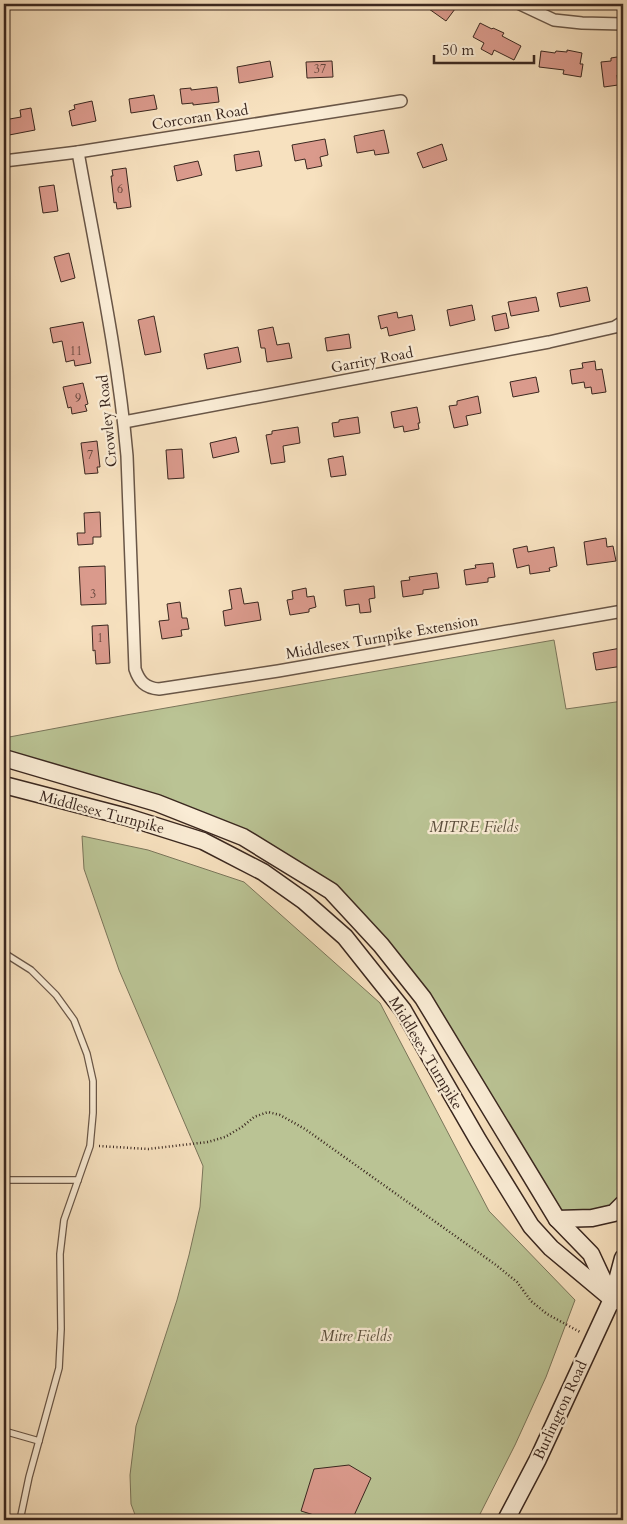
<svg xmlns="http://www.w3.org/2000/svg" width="627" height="1524" font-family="Cardo,serif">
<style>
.green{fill:#bac394;stroke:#7a755a}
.building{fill:#da9a8c;stroke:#3a271f}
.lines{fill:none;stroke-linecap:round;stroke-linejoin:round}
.lane-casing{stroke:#695647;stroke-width:8}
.street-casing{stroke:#695647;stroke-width:14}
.secondary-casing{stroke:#3a271f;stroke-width:19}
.path{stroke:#3a271f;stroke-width:2.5;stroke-dasharray:1 2.5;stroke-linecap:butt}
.lane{stroke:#faecd5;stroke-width:5.5}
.street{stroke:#faecd5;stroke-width:11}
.secondary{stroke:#faecd5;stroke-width:16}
.labels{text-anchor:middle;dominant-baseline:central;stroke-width:4.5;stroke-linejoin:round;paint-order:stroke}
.number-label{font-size:12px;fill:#62443a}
.street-label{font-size:15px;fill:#3a271f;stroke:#faecd5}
.park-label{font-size:15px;font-style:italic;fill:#5a4e3c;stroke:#faecd5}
</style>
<rect width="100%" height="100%" fill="#f7e1bf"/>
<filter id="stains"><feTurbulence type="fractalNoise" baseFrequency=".004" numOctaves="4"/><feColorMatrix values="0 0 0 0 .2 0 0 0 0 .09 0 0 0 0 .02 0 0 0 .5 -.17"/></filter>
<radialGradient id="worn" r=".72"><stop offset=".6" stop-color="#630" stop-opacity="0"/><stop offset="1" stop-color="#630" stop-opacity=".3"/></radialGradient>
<g class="green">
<polygon points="554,640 566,709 623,701 623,1204 557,1219 423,998 331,891 243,837 4,758 4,738 126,715"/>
<polygon points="82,836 148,850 244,882 380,1003 489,1211 575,1300 546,1377 515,1445 477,1520 137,1520 131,1504 130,1475 136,1426 177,1300 189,1255 200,1207 203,1166 119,970 84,869"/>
</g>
<g class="building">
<polygon points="422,4 448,4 455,9 446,21"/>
<polygon points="480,23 492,29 493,28 504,33 502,36 521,46 514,60 494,50 492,55 481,49 484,43 473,37"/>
<polygon points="567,50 582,53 580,64 583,64 581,77 563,74 564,70 539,67 541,51 555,53 556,51 567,52"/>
<polygon points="623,56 623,75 617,75 618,85 604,87 601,62 611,61 611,58"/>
<polygon points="270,61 273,77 239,83 237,67"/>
<polygon points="332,61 333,77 307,78 306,62"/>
<polygon points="217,87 219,102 193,105 193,103 182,104 180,89 191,88 191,90"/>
<polygon points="154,95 157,109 131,113 129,99"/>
<polygon points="92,101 96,121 72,126 69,111 75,109 74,105"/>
<polygon points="31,108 35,130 4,136 4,120 21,117 20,110"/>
<polygon points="384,130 389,153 375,155 374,150 357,153 354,136"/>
<polygon points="325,139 328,155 320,157 322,166 307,169 305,159 295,161 292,145"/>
<polygon points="442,144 447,160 423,168 417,153"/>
<polygon points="259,151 262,166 236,171 234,155"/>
<polygon points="198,161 202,175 177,181 174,166"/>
<polygon points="126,168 131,207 117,209 116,202 114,203 111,176 113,176 112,170"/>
<polygon points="54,185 58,211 43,213 39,187"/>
<polygon points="69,253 75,278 61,282 54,257"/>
<polygon points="587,287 590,301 560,307 557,293"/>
<polygon points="536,297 539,311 511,316 508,302"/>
<polygon points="472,305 475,320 450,326 447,310"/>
<polygon points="397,312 398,318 412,315 415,330 389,336 387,327 381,329 378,316"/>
<polygon points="506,313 509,328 495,331 492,316"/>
<polygon points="154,316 161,352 145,355 138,320"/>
<polygon points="83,322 91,363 75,366 74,360 66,362 62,341 53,343 50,328"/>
<polygon points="273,327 277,345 289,343 292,358 267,362 265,348 261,348 258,330"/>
<polygon points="349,334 351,348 327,351 325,338"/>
<polygon points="238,347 241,362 207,369 204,354"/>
<polygon points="595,361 596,370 602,369 606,392 592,394 591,387 585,388 584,382 572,384 570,370 583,368 582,363"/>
<polygon points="536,377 539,392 513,397 510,382"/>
<polygon points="83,383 88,404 85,405 87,411 72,414 71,407 68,408 63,387"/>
<polygon points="478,396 481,413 466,416 468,425 454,428 449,406 457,405 457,401"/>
<polygon points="417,407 420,423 418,423 419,429 404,432 403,426 394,428 391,412"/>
<polygon points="358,417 360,433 334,437 332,423 339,422 339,420"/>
<polygon points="298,427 300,443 283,446 285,462 271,464 266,435 272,434 272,431"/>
<polygon points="236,437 239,452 213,458 210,443"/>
<polygon points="97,441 100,467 97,467 98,473 85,474 81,443"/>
<polygon points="182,449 184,478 168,479 166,450"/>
<polygon points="343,456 346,475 331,477 328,459"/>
<polygon points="100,512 101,537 93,537 93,544 78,545 77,533 85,533 84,513"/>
<polygon points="606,538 607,547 613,546 616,561 587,565 584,542"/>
<polygon points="527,546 528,552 554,547 557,566 549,568 550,571 530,574 529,565 517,568 513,549"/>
<polygon points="493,563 495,577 488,578 488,582 466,585 464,570 476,568 475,565"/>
<polygon points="105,566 106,604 81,605 79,567"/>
<polygon points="437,573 439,588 423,590 423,594 403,597 401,581 410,580 409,577"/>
<polygon points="374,586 375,598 369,599 371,612 360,613 359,604 346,606 344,590"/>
<polygon points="241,588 244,604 258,602 261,620 225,626 223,611 232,609 229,590"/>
<polygon points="306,588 307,597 314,596 316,607 309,609 309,612 290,615 287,600 293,599 292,591"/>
<polygon points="180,602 182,618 187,618 189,629 181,630 182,636 162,639 159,621 169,620 167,604"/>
<polygon points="108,625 110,663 96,664 95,650 93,651 92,626"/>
<polygon points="621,648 623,666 596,670 593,653"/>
<polygon points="349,1465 371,1478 352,1520 330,1520 301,1511 314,1469"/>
</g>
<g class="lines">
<g class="lane-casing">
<g id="lane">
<polyline points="4,953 31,970 56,995 74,1020 87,1054 93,1081 93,1113 90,1146 64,1220 60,1254 61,1329 59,1368 29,1477 20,1520"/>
<polyline points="4,1180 78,1180"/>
<polyline points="4,1431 39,1441"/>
</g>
</g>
<g class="street-casing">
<g id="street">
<polyline points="520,4 554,20 582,23 623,24"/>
<path d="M78,152C96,253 118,354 127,456L135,669C139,681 145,688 159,689L278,671L623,611"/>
<polyline points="4,161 78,152 401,101"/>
<polyline points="124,422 549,342 615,327 623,322"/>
</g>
</g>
<g class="secondary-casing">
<g id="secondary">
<polyline points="4,758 157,803 243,837 331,891 381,945 423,998 557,1219 591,1254 612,1299"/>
<polyline points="4,785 127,817 203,841 263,872 304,901 345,937 403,1010 478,1140 531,1226 551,1248 612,1299 623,1303"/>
<polyline points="557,1219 592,1218 614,1213 623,1204"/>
<polyline points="506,1520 538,1459 612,1299 623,1258"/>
</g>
</g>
<polyline class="path" points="99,1146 148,1149 208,1142 225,1137 242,1127 254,1117 268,1112 280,1115 305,1129 496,1265 517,1282 531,1301 547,1314 580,1332"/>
<use href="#lane" class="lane"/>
<use href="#street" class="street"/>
<use href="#secondary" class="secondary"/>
</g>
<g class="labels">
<g class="number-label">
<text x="320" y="69">37</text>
<text x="120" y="189">6</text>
<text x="76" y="351">11</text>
<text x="78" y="398">9</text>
<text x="90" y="455">7</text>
<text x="93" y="594">3</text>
<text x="100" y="638">1</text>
</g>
<g class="street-label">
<text transform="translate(200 117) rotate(-9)">Corcoran Road</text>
<text transform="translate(372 360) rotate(-11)">Garrity Road</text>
<text transform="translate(107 421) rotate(-96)">Crowley Road</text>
<text transform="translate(382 637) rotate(-10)">Middlesex Turnpike Extension</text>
<text transform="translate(102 812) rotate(15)">Middlesex Turnpike</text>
<text transform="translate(426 1053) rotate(59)">Middlesex Turnpike</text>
<text transform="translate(560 1410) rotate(-65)">Burlington Road</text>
</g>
<g class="park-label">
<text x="474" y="827">MITRE Fields</text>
<text x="356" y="1336">Mitre Fields</text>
</g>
</g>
<rect width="627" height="1524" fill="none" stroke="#f7e1bf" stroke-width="20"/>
<rect x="5" y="5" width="617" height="1514" fill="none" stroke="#3a271f" stroke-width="2.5"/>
<rect x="10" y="10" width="607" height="1504" fill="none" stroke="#3a271f"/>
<path d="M434 55v8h100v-8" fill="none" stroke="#3a271f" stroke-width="2.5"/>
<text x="442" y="55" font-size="15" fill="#3a271f" stroke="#faecd5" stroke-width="4" paint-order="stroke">50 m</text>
<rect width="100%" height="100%" filter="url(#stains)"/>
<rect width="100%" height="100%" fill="url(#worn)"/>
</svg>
